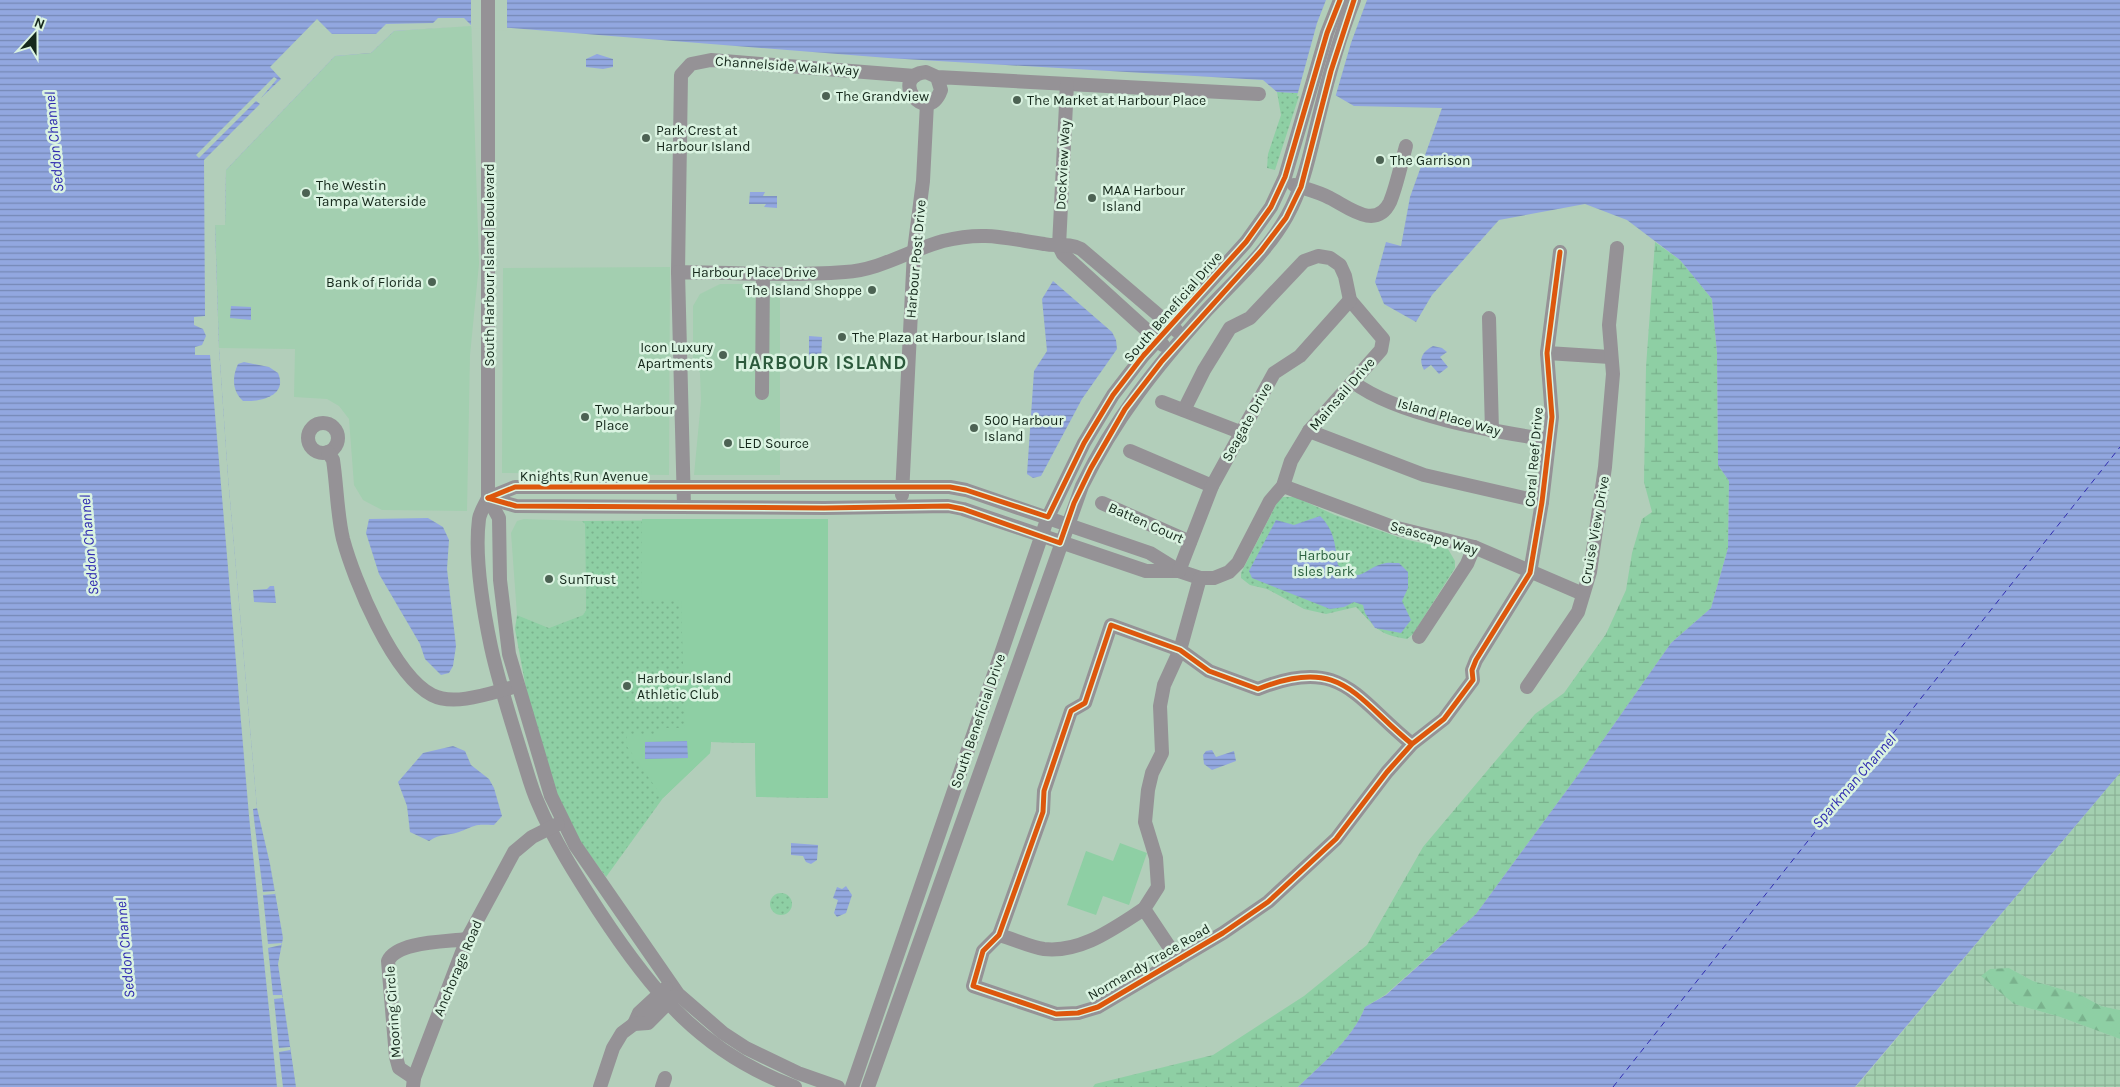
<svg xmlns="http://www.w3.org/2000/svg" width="2120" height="1087" font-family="Karla,sans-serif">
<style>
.built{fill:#a3cfb0}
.industrial{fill:url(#industrial-grid)}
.grass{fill:url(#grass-dots)}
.forest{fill:url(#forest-firs)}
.wetland{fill:url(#wetland-marsh)}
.pitch{fill:#8ecfa4}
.water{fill:url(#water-rules)}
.pier{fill:#b2ceba}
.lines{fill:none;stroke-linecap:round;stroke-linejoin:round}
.ferry{stroke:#312db1;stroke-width:1;stroke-dasharray:6 5;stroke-linecap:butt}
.minor{stroke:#959296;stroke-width:14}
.cycleway-casing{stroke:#daf3e1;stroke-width:8}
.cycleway{stroke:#dd570d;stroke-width:5}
.poi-dot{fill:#4c6253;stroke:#daf3e1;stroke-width:2}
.labels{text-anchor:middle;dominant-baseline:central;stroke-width:5;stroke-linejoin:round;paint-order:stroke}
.street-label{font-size:14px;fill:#15281b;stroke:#daf3e1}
.poi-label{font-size:14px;fill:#15281b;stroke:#daf3e1;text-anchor:start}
.park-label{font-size:14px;fill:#2c6240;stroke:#daf3e1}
.water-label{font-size:15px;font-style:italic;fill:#312db1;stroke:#daf3e1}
.district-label{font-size:19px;font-weight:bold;letter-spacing:1px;fill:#2c5a3c;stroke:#daf3e1}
</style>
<defs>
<pattern id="industrial-grid" width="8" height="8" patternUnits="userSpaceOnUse" patternTransform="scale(1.25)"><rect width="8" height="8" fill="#a3cfb0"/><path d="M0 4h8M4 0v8" fill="none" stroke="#8bb297"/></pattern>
<pattern id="grass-dots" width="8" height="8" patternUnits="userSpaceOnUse" patternTransform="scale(1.25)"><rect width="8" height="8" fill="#8ecfa4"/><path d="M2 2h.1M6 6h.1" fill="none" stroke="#7ab28d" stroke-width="1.8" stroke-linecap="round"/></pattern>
<pattern id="forest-firs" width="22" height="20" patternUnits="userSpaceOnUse" patternTransform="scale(1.25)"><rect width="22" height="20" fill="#8ecfa4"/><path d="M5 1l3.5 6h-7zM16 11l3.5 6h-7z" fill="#7ab28d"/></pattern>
<pattern id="wetland-marsh" width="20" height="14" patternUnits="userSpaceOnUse" patternTransform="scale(1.25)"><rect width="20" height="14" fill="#8ecfa4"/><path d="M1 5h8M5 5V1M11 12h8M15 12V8" fill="none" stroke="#7ab28d"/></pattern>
<pattern id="water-rules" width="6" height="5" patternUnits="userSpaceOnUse" patternTransform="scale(1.25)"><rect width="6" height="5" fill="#92a7e0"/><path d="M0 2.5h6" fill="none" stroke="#7688b5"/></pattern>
</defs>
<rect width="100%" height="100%" fill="#b2ceba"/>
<g class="built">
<polygon points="471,14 479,264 470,355 467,511 382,510 363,500 354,485 349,419 339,406 327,399 294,397 295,349 219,348 215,224 225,225 226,170 335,56 371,53 394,31 447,27"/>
<polygon points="670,267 669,475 502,473 503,268"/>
<polygon points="720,284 780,284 780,475 694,475 701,401 700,373 693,358 693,306 700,294"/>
<polygon points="524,519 582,521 585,524 586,610 583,615 549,628 517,615 511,533 517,521"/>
</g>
<polygon class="industrial" points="2120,773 2120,1010 2101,1006 2079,994 2033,981 2009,968 2014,1004 2060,1017 2120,1039 2120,1087 1856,1087"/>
<g class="grass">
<polygon points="1277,92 1300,93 1275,170 1267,168 1268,154 1281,115"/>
<path d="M1283,497H1295L1335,515L1404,539L1448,549L1455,561V568L1413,634L1407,639C1376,634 1376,627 1356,607L1326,614L1304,609L1267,589L1250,585L1241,578V573L1279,499Z"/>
<polygon points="828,519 828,798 756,797 755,743 711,742 710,753 663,798 606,877 577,837 555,795 530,710 515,629 517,615 549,628 583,615 586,610 585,524 582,521"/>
<circle cx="781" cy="904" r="11"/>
</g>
<polygon class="forest" points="2009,968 2033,981 2079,994 2101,1006 2120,1010 2120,1039 2060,1017 2014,1004 1981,976 1990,969"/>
<path class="wetland" d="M1655,242L1680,260L1712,299L1717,353L1718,465L1729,481L1728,548L1711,608L1671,643L1589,760L1476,914L1385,995L1365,1007C1354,1037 1321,1065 1298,1087H1093L1095,1084L1213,1055L1304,996L1367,945L1423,847L1535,714L1564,693L1606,634L1626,590L1632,553L1642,519L1652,512L1644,482L1646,367Z"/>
<g class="pitch">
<polygon points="642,519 828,519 828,798 756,797 755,743 711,742 710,753 663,798 626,745 627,735 659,735 660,728 685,728 681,601 641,600"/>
<polygon points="1120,843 1147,853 1129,905 1103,896 1096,915 1067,905 1086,851 1113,861"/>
</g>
<g class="water">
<path d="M0,0H2120V773L1855,1087H1298C1321,1065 1354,1037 1365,1007L1386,995L1476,914L1589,760L1671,643L1711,608L1728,548L1729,481L1718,465L1717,353L1712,299L1680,260L1627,220L1585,204L1499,220L1432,295L1416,322L1384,304L1375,282L1386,242L1401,246L1410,197L1442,108L1354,106L1335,95L1277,92L1263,80L888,58L473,25L394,31L371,53L335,56L226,170L225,225L215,224L219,348L228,477L257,808L270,864L283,938L278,964L296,1087H0Z"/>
<polygon points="597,54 613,59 613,67 603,69 586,67 586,59"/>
<polygon points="750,192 765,192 763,196 777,196 777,208 764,207 766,204 749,204"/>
<polygon points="1053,281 1112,332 1116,340 1117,349 1082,399 1041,476 1033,478 1027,474 1034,371 1047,351 1042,299"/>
<polygon points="231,306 251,307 251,320 230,318"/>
<polygon points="809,336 822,337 821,363 809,363"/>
<path d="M1433,346L1442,348L1447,352L1440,357L1448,367L1439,374L1431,365L1424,370C1418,359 1422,352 1433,346Z"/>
<path d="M244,362L269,367L278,373C288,396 260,402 243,401C232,391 232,377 238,364Z"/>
<path d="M1320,516C1335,531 1335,545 1338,565C1362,585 1361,570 1382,564C1387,562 1394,563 1399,563L1408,572V588L1402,601L1411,620L1401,633L1375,628L1365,613L1363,605L1354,602L1344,607L1330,609L1252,578L1249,571L1276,520L1294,525Z"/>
<polygon points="428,518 443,527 449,540 447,569 456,646 453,666 449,673 441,675 425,659 420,644 379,574 366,533 369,519"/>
<polygon points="270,586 274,586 276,603 254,602 253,590 267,589"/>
<polygon points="687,741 688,758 645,759 645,742"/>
<path d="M453,746L465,751L471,765L489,779L494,788L502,816L494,825C474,824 477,825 459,832C447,836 441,833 429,841L410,832L407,806L398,782L423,753Z"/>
<polygon points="1212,750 1216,757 1234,751 1236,761 1212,770 1204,764 1203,755 1206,751"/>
<polygon points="791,843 818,845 817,860 811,864 806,862 803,856 791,855"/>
<polygon points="846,886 852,895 846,913 837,917 834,913 838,900 833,898 837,887 842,889"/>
</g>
<g class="pier">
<polygon points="471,0 507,0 507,31 472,28 471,26 394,31 371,53 335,56 226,170 225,225 215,225 219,348 228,477 257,808 253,809 254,819 263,892 275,891 275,894 263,895 268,944 282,943 281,945 268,948 273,995 282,995 283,998 274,999 279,1048 290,1047 290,1050 279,1052 283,1087 277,1087 249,816 210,355 195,355 195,347 202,345 206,336 203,329 194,325 194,317 205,316 204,160 260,104 256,101 199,158 196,155 274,77 277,79 261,98 281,79 270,67 317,19 332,34 376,34 386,24 433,23 438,18 464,18 471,25"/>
<polygon points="1326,0 1367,0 1351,43 1335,98 1297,96 1317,23"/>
</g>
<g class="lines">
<polyline class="ferry" points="1613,1087 2120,447"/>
<g class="minor">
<path d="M488,0V498C485,505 480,512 479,519C474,558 483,609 491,647C499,684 511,720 522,756C527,771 531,788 538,803C554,841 577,877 599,911C652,992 702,1053 795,1087"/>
<path d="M937,77L941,90C927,128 887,76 926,72L937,77L1259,94"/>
<polyline points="1067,84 1059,246 1063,254 1163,345"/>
<path d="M1294,185C1306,189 1319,192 1330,198C1348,207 1376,231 1390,202C1397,185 1401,164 1406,146"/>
<polyline points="678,272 681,75 691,64 711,60 915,76"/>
<polyline points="1489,318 1492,431"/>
<polyline points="1547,353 1610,357"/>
<path d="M1353,382C1398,416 1493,431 1549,440"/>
<polyline points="762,393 763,273"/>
<polyline points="1162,402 1240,432"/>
<circle cx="323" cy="438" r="15"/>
<polyline points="1309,431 1424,475 1542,502"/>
<polyline points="1130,451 1212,486"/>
<path d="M328,452L333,460C337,486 337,514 343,539C354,580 393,675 432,695C453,706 488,694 510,688"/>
<polyline points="1283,486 1393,527 1474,547 1583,594"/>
<polyline points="902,495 914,251 923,181 927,103"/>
<polyline points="488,498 515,487 950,487 966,490 1150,553 1179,571 1200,578 1214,578 1229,572 1238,563 1270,501 1283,486 1291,461 1309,431 1381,350 1383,339 1350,300 1345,276 1340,265 1330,258 1318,256 1304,261 1250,318 1230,328 1204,370 1184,410"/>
<polyline points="488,498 499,518 500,580 509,654 551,796 575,845 678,994 723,1033 746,1048 798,1073 838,1087"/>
<polyline points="488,498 516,506 824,508 948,506 963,509 1146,571 1179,571"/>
<polyline points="1102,503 1190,542"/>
<path d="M684,507L678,272C734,273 790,276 845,272C880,270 910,250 943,241C984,231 1004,238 1044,244C1058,247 1067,242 1081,249L1177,331"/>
<polyline points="1179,571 1212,486 1274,373 1300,356 1350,300"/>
<polyline points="1419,637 1467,564 1474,547"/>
<polyline points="1527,687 1578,612 1590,572 1605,467 1613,374 1609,325 1617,248"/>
<path d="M1412,744C1355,698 1342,655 1258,689L1209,671L1180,650L1111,625L1085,703L1071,711L1044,791L1043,812L999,935L983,951L973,986L1056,1014L1078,1013L1098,1007L1223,933L1268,902L1336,839L1387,772L1412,744L1444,719L1473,680L1472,670L1476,660L1530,573L1542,502L1552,417L1547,353L1560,252"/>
<path d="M999,935C1014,939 1030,947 1044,949C1082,953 1114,928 1144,909"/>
<polyline points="1178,960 1144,909 1158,887 1156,858 1145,822 1148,790 1152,773 1162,753 1160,706 1164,685 1180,650 1200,578"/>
<polyline points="634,1024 639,1013 666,988"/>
<path d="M414,1078L399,1068L396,1057L388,961C397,941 447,942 467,939"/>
<polyline points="413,1087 414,1078 467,939 514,852 532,837 558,824"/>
<polyline points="600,1087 613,1048 622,1033 634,1024 648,1023 674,997"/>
<polyline points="662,1087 665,1078"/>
<polyline points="852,1087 1048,517 1084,443 1113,395 1143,356 1246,242 1271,207 1285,177 1327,33 1340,0"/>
<path d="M868,1087L1082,486C1115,418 1156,367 1206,311C1234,281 1267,252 1287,216C1305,184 1311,147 1320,112C1329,74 1340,36 1354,0"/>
</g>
<g class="cycleway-casing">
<g id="cycleway">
<polyline points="488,498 516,506 824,508 948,506 963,509 1060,543 1074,503 1091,468 1125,409 1162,361 1261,251 1286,218 1301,187 1331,71 1354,0"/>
<polyline points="488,498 515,487 950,487 966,490 1048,517 1084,443 1113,395 1143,356 1246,242 1271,207 1285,177 1327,33 1340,0"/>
<path d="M1412,744C1355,698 1342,655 1258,689L1209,671L1180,650L1111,625L1085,703L1071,711L1044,791L1043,812L999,935L983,951L973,986L1056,1014L1078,1013L1098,1007L1223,933L1268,902L1336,839L1387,772L1412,744L1444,719L1473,680L1472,670L1476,660L1530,573L1542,502L1552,417L1547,353L1560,252"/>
</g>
</g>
<use href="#cycleway" class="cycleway"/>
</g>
<g class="poi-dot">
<circle cx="826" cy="96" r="5"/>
<circle cx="1017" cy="100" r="5"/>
<circle cx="646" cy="138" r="5"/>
<circle cx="1380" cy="160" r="5"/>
<circle cx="306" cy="193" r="5"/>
<circle cx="1092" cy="198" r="5"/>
<circle cx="432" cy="282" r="5"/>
<circle cx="872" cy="290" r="5"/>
<circle cx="842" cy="337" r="5"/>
<circle cx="723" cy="355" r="5"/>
<circle cx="585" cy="417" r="5"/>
<circle cx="974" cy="428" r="5"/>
<circle cx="728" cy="443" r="5"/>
<circle cx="549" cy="579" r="5"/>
<circle cx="627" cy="686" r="5"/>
</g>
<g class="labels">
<g class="street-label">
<text transform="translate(787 66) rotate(4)">Channelside Walk Way</text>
<text transform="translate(1063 165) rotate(-87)">Dockview Way</text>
<text transform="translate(916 259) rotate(-85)">Harbour Post Drive</text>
<text transform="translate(489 265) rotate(-90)">South Harbour Island Boulevard</text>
<text x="754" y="272">Harbour Place Drive</text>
<text transform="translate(1173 307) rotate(-49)">South Beneficial Drive</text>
<text transform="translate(1342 394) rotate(-49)">Mainsail Drive</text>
<text transform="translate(1449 417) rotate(16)">Island Place Way</text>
<text transform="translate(1247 422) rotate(-61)">Seagate Drive</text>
<text transform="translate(1534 457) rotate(-85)">Coral Reef Drive</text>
<text x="584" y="476">Knights Run Avenue</text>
<text transform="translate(1146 523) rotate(24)">Batten Court</text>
<text transform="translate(1595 530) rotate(-80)">Cruise View Drive</text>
<text transform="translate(1434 538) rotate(16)">Seascape Way</text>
<text transform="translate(978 721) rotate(-71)">South Beneficial Drive</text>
<text transform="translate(1149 962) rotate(-30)">Normandy Trace Road</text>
<text transform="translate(458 968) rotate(-67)">Anchorage Road</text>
<text transform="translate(393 1012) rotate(-94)">Mooring Circle</text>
</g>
<g class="poi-label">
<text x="836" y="96">The Grandview</text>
<text x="1027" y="100">The Market at Harbour Place</text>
<text x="656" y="130">Park Crest at<tspan x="656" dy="16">Harbour Island</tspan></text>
<text x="1390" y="160">The Garrison</text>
<text x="316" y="185">The Westin<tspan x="316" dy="16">Tampa Waterside</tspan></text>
<text x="1102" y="190">MAA Harbour<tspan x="1102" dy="16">Island</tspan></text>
<text x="422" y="282" text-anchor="end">Bank of Florida</text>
<text x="862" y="290" text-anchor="end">The Island Shoppe</text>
<text x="852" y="337">The Plaza at Harbour Island</text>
<text x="713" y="347" text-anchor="end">Icon Luxury<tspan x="713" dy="16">Apartments</tspan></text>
<text x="595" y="409">Two Harbour<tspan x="595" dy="16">Place</tspan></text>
<text x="984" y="420">500 Harbour<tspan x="984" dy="16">Island</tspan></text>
<text x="738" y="443">LED Source</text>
<text x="559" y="579">SunTrust</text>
<text x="637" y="678">Harbour Island<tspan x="637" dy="16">Athletic Club</tspan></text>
</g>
<g class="park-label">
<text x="1324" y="555">Harbour<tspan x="1324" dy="16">Isles Park</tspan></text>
</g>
<g class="water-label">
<text transform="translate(54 142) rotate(-95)">Seddon Channel</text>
<text transform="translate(89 545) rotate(-95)">Seddon Channel</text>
<text transform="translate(1854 781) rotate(-49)">Sparkman Channel</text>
<text transform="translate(125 948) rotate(-95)">Seddon Channel</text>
</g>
<g class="district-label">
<text x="821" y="363">HARBOUR ISLAND</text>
</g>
</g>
<g transform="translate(35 35) rotate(21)" stroke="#daf3e1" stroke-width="4" paint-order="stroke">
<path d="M0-4L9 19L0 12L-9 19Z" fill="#15281b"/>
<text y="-8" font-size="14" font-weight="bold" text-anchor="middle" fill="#15281b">N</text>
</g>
</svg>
